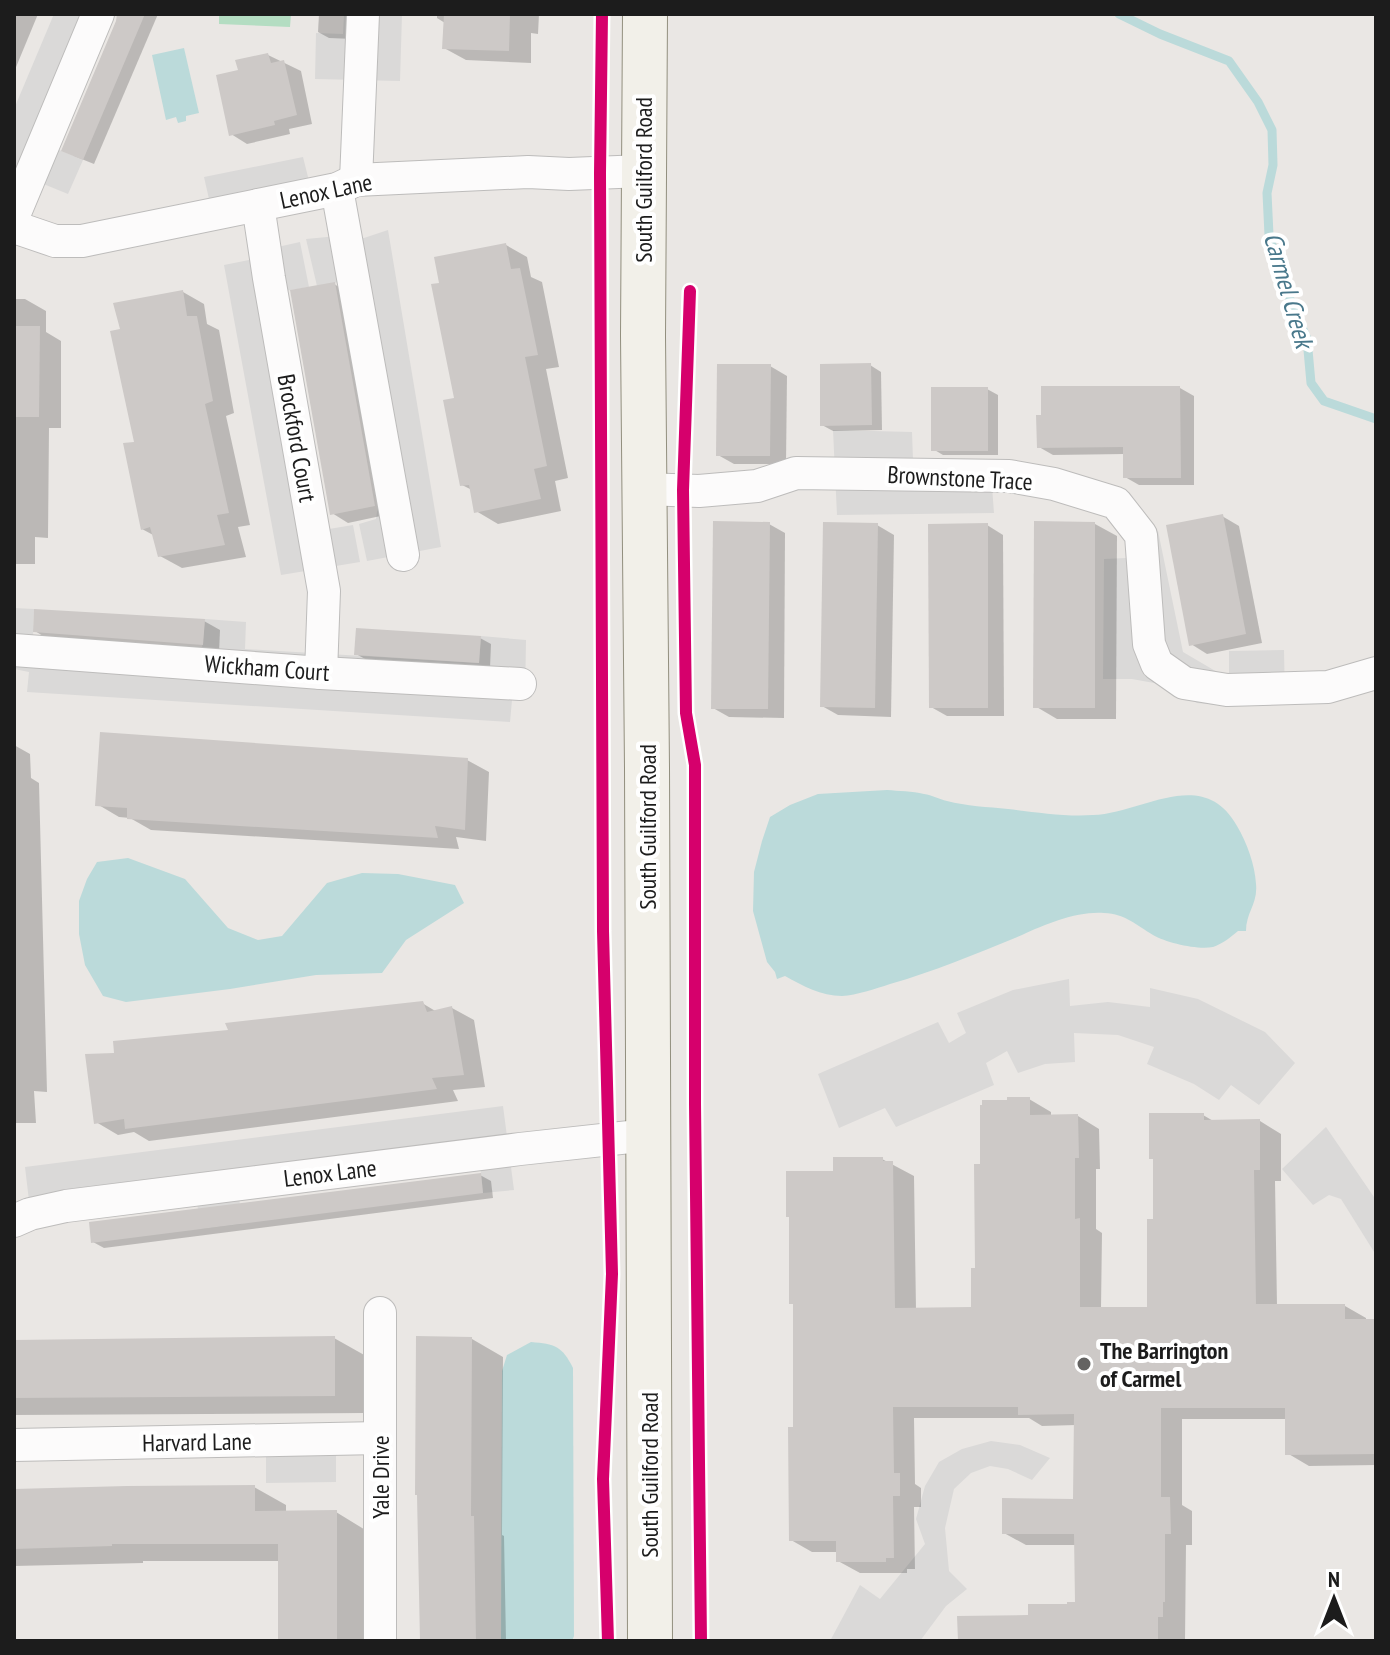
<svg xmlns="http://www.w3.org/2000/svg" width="1390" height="1655" font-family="'PT Sans Narrow',sans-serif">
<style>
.pitch{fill:#b4ddc2}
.parking{fill:#dad9d8}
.water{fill:#bbdada}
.shadow{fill:#0003}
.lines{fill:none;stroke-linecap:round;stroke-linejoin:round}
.stream{stroke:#bbdada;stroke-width:9}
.building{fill:#cdc9c7}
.street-casing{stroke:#bdbcbb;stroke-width:34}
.secondary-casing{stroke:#928f7e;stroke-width:46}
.street{stroke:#fcfbfb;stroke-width:32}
.secondary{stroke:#f2f0e9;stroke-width:44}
.cycleway-casing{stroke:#fff;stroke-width:17}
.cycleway{stroke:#d6006c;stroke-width:12}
.poi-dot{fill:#646362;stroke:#fff;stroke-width:3}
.labels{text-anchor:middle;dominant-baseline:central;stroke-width:8;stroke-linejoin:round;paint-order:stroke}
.street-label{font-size:24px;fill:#1c1c1c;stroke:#fff}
.poi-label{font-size:24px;font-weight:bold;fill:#1c1c1c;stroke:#fff;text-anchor:start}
.water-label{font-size:26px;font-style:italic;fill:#49788b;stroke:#fff}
</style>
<rect width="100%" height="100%" fill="#eae7e4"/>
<polygon class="pitch" points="219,14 291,14 290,27 219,24"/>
<g class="parking">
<polygon points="54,14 112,14 57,149 83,160 68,194 14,172 14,109"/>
<polygon points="344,14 402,14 400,81 315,79 316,33 343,34"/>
<polygon points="303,157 309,181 209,199 204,177"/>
<polygon points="388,230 441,547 367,561 359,524 376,519 378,505 360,412 356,376 339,282 317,286 306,239 327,237 364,238"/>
<polygon points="300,242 309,287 285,291 329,529 353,525 360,562 281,575 224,265 249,260 282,246"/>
<polygon points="833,430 912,432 913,460 990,460 994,513 837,515"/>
<polygon points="1158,531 1183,652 1229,679 1229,651 1284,650 1285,702 1230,706 1197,703 1165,685 1132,679 1103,679 1104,559 1126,558"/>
<polygon points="14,608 34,609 33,638 202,648 205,619 246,622 245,649 479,663 481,636 526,640 525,700 512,700 510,722 27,692 29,672 14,669"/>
<polygon points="1069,979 1070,1006 1108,1002 1150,1007 1150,988 1198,999 1265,1032 1295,1063 1259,1105 1231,1085 1219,1100 1194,1084 1147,1064 1154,1047 1118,1035 1074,1033 1075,1062 1045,1064 1018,1073 1007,1051 986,1063 994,1085 896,1127 885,1108 839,1128 818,1074 938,1022 949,1043 966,1033 957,1013 1013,990"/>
<polygon points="503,1106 514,1190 483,1193 480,1165 239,1196 242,1224 200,1229 197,1201 32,1226 25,1167"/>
<polygon points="1326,1127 1376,1200 1376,1255 1341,1199 1329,1195 1313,1205 1282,1169"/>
<polygon points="991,1441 1020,1445 1050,1458 1032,1480 1008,1469 990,1466 971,1473 954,1489 945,1528 949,1571 967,1589 946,1606 920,1641 830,1641 860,1585 880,1599 925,1544 916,1519 925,1486 939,1462 962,1449"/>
<polygon points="336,1454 336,1482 266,1483 266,1455"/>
</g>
<g class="water">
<polygon points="184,48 199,113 186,116 186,121 178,123 176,117 166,120 152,55"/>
<path d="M887,790C899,791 912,791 924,794C932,795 939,799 947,801C966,806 988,807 1008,809C1035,812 1065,817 1093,815C1143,813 1203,765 1237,826C1247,843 1255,865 1256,884C1258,904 1246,912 1246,931H1238C1231,937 1222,944 1213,947C1197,950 1167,943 1153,935C1136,925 1126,914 1104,913C1077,911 1046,924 1022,935C978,953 935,971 890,984C875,989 857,995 842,996C821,996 803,986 785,976L777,979L775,972L767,962L753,911L754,872L762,841L770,817L790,805L818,794Z"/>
<polygon points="128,858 185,879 228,928 258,940 282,936 327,883 362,873 398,874 455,885 464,903 406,940 382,973 316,975 230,989 126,1002 103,996 85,965 79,934 79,901 87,879 97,862"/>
<path d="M531,1342C555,1344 562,1346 573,1368L574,1636L572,1641H501L502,1371L507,1355Z"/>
</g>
<g class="shadow">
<polygon points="14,14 38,14 14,72"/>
<polygon points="119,14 158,14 94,164 74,156"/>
<polygon points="319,14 354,14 353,39 329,38 318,32"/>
<polygon points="437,14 539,14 538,34 531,33 531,63 466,60 444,48 445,23 437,18"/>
<polygon points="268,55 301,71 312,124 289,129 290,134 247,144 231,134 240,72"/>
<polygon points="506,245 527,257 531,277 542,282 559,367 546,369 568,478 555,481 561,511 498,524 476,511 472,490 462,485 456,400 442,285"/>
<polygon points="334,284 351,294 390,514 348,523 332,513"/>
<polygon points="183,292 204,304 207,324 219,330 234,413 226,416 250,525 238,527 246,557 182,568 160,556 155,536 142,529 136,444 123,331"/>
<polygon points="14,299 25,299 46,311 46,332 61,341 61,428 49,428 48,538 35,537 35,564 14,564"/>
<polygon points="870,365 881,372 882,430 833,431 822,425"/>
<polygon points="770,366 787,376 786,464 734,464 718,455"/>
<polygon points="1180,388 1194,396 1194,485 1139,485 1125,477 1125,454 1053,455 1039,447"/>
<polygon points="987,389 998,395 998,455 943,455 933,449"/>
<polygon points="1222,516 1239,526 1262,643 1207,654 1191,644"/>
<polygon points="769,524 785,533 784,718 729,717 713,708"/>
<polygon points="1095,524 1117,536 1116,719 1057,719 1035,706"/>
<polygon points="877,525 894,535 891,717 838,715 822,706"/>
<polygon points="987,525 1003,535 1004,716 947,716 931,707"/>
<polygon points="204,621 220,630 219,653 51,641 35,631"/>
<polygon points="480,638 491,644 490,668 367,660 356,654"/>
<polygon points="14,745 30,754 31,778 39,783 47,1092 34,1091 36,1123 14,1123"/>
<polygon points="467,760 489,772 486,841 456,837 459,849 151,830 130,818 119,817 97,804"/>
<polygon points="422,1003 437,1012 452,1008 474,1020 485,1087 453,1090 458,1101 149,1141 134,1132 118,1135 96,1122 117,1055 231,1032"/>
<polygon points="1029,1099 1051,1112 1051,1116 1078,1116 1099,1129 1100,1169 1096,1169 1096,1229 1102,1233 1101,1309 1149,1309 1155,1221 1203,1115 1215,1122 1260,1121 1281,1134 1281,1181 1275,1181 1277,1306 1345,1306 1366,1318 1366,1321 1376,1321 1376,1465 1309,1466 1287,1453 1287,1419 1182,1419 1182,1505 1192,1511 1192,1545 1186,1545 1185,1641 960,1641 1077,1604 1076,1545 1026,1545 1004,1533 1075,1501 1076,1425 1042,1426 1029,1418 914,1418 915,1484 921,1488 921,1507 914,1507 915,1569 907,1569 907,1573 860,1573 838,1561 838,1552 812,1552 791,1540 795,1429 835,1173 882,1159 914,1176 916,1310 973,1309 982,1166"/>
<polygon points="480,1175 491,1181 493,1198 104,1248 93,1242"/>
<polygon points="334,1338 366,1356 366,1413 14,1415 14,1341"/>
<polygon points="472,1339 503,1357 502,1535 504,1536 506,1641 422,1641"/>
<polygon points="254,1487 286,1505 286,1513 336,1512 367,1531 368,1641 280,1641 280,1561 143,1561 143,1563 14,1566 14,1491"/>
</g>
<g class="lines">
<polyline class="stream" points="1119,14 1160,34 1229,61 1258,102 1272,130 1273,165 1267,193 1269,235 1284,285 1307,339 1311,383 1324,401 1376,419"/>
</g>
<g class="building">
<polygon points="117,14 145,14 83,160 61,151 116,21"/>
<polygon points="444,14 510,14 509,51 442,49"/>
<polygon points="268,53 271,63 284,60 297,115 274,121 275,125 229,136 216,75 238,70 235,60"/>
<polygon points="506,243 511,269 520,268 538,355 525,357 547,466 534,469 541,499 474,513 469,485 460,486 443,400 454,398 431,284 439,283 434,257"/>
<polygon points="335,282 375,506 330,515 290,290"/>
<polygon points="183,290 187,316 197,316 213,401 205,404 229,513 217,515 225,545 158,557 150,527 141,530 123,443 134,442 110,331 120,329 113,303"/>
<polygon points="14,326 40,326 39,417 14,417"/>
<polygon points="871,363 872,425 820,426 820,364"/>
<polygon points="717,364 771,364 770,456 716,456"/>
<polygon points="1041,386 1180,386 1181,478 1123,478 1123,447 1037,448 1036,415 1041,415"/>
<rect x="931" y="387" width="57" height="64"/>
<polygon points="1223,514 1246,634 1189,646 1166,525"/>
<polygon points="713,521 770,522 768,709 711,709"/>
<polygon points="1034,521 1095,522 1095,708 1033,708"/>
<polygon points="823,522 878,523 875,708 820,707"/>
<polygon points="988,523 988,708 929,708 928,524"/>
<polygon points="34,609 205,619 203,645 33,632"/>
<polygon points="356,628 481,636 479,663 354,655"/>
<polygon points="100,732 468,758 465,830 435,826 438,838 127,819 127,808 95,806"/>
<polygon points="423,1001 427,1012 452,1006 464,1075 432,1078 437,1089 125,1129 124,1119 94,1124 85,1054 114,1053 113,1041 228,1030 225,1023"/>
<polygon points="1007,1097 1030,1097 1030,1115 1078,1114 1079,1158 1075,1158 1075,1219 1080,1218 1080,1307 1147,1307 1147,1219 1153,1219 1153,1159 1149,1159 1149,1113 1204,1113 1204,1120 1260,1119 1260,1170 1254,1170 1256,1304 1345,1304 1345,1319 1376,1319 1376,1454 1285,1455 1285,1408 1161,1408 1161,1497 1170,1497 1171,1534 1165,1534 1165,1602 1163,1602 1163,1617 1158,1617 1158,1641 958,1641 957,1616 1028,1615 1028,1604 1067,1604 1067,1602 1075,1602 1074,1534 1002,1534 1002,1498 1073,1499 1074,1414 1018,1415 1018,1407 893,1407 894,1473 900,1473 900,1496 893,1496 894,1558 886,1558 886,1562 836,1562 836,1541 789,1541 788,1427 793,1427 793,1304 789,1304 789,1217 786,1217 786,1171 833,1171 833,1157 883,1157 883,1161 893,1161 895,1308 971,1307 971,1268 975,1268 974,1164 980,1164 980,1105 982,1105 982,1100 1007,1100"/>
<polygon points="481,1173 483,1193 91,1243 89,1222"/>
<polygon points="335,1336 335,1396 14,1398 14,1340"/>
<polygon points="416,1336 472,1337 471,1516 474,1516 476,1641 420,1641 417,1495 415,1495"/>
<polygon points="255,1485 255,1511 337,1510 337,1641 278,1641 278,1544 112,1544 112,1546 14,1549 14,1489 127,1486"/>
</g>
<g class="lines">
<g class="street-casing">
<g id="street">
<polyline points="356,180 363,14"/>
<polyline points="337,189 403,555"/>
<polyline points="258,205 269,278 324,591 321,673"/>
<polyline points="14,215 98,14"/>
<polyline points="14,227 55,241 82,241 337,189 356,180 528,172 569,174 643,171"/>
<polyline points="644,489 699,491 757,486 796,473 1009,476 1054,484 1116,503 1141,535 1149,644 1157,664 1184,683 1227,690 1328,687 1376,673"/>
<polyline points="14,650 321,673 520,684"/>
<polyline points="14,1221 30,1214 66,1206 520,1149 648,1135"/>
<polyline points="380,1313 380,1641"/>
<polyline points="14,1445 380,1438"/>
</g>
</g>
<g class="secondary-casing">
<polyline id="secondary" points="645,14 643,336 647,768 650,1641"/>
</g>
<use href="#street" class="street"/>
<use href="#secondary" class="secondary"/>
<g class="cycleway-casing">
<g id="cycleway">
<polyline points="602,14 600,173 603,931 612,1274 603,1479 608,1641"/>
<polyline points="690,291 683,490 686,713 695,765 695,1104 701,1641"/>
</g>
</g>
<use href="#cycleway" class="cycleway"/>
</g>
<circle class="poi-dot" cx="1084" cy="1364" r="8"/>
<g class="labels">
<g class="street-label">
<text transform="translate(643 180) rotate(-90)">South Guilford Road</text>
<text transform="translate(326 191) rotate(-12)">Lenox Lane</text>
<text transform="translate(297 438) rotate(80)">Brockford Court</text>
<text transform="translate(960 478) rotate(3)">Brownstone Trace</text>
<text transform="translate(267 668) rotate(4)">Wickham Court</text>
<text transform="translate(647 827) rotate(-90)">South Guilford Road</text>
<text transform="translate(330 1173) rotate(-7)">Lenox Lane</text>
<text transform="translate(197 1442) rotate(-1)">Harvard Lane</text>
<text transform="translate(649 1475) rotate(-90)">South Guilford Road</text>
<text transform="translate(380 1477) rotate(-90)">Yale Drive</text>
</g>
<g class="poi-label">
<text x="1100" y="1350">The Barrington<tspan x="1100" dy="28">of Carmel</tspan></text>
</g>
<g class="water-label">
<text transform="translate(1289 290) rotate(74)">Carmel Creek</text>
</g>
</g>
<rect width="1390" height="1655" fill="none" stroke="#1c1c1c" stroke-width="32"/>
<g transform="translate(1334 1599)" stroke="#ffffff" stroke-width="6" paint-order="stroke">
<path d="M0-6L14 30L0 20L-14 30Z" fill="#1c1c1c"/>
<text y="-12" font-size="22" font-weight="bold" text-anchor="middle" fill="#1c1c1c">N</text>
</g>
</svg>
